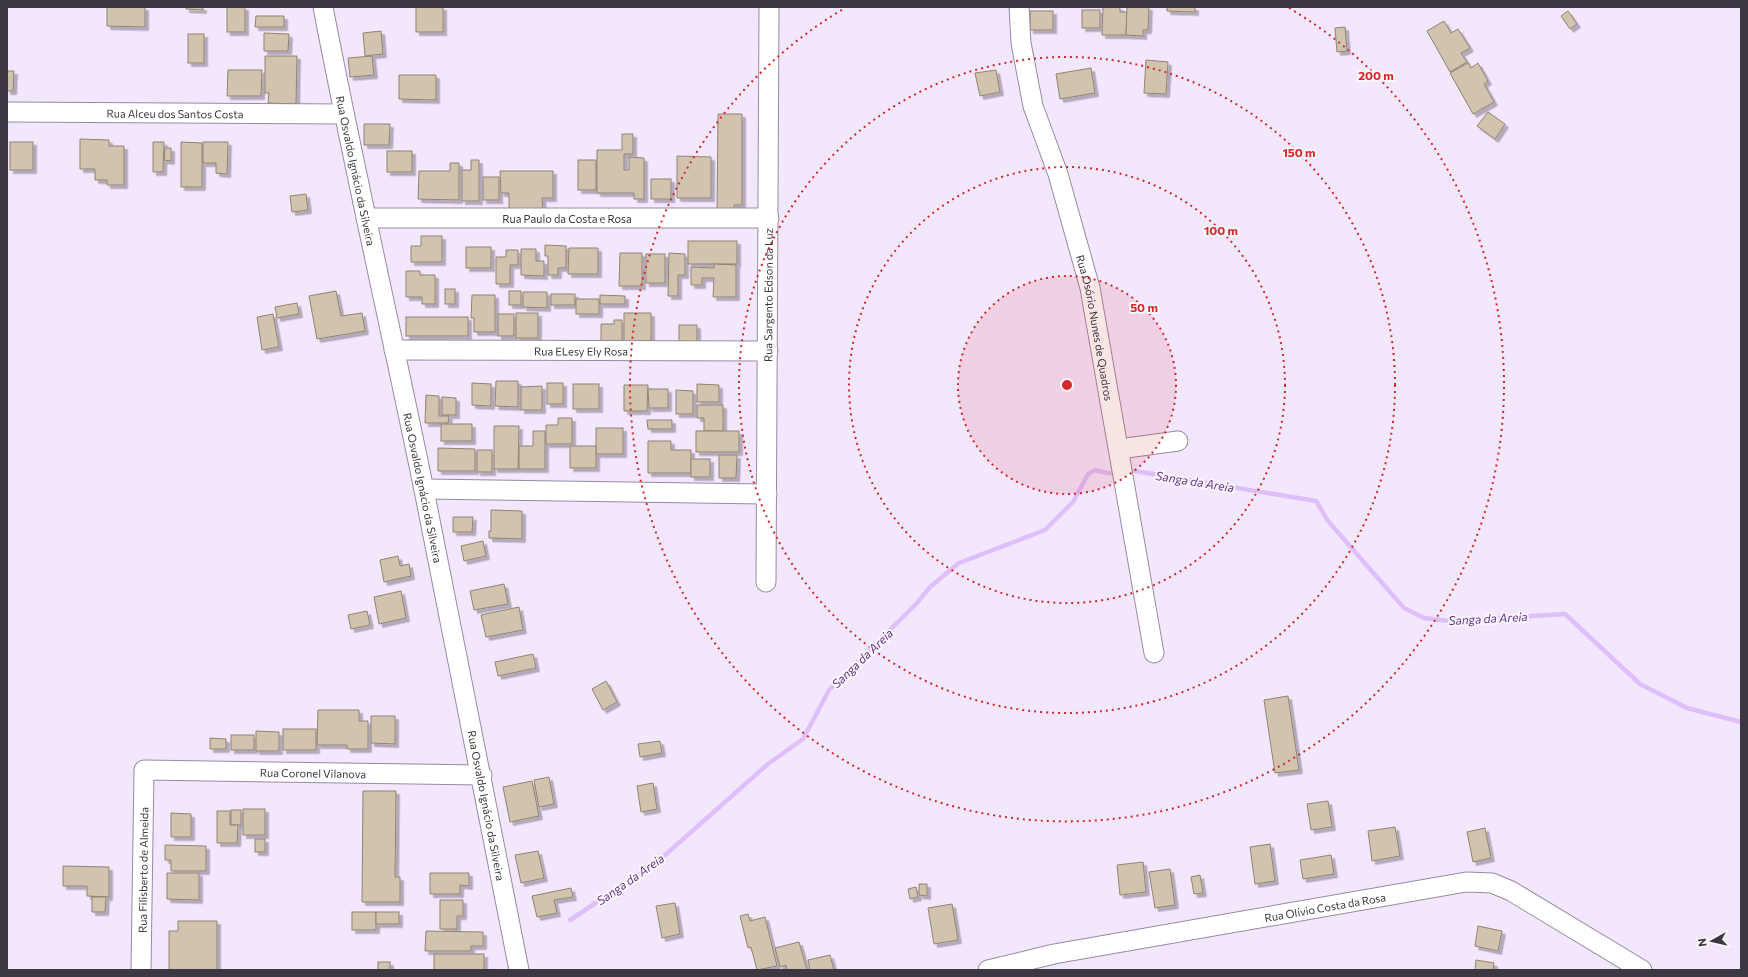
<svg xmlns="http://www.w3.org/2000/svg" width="1748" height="977" font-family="Commissioner,sans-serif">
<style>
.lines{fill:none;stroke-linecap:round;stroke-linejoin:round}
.stream{stroke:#dfbffb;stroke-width:4.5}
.building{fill:#d1c3ae;stroke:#918370;filter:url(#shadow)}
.minor-casing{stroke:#968ba0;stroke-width:21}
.minor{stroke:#fff;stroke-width:19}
.ring{fill:none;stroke:#d62828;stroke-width:2;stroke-dasharray:2 4}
.labels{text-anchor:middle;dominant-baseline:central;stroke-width:4;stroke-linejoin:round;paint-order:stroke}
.street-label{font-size:11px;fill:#3c3740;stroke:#fbf8fd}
.water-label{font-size:12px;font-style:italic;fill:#663289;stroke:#fbf8fd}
.centre{fill:#d62828;stroke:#fbf8fd;stroke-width:2}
.ring-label{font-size:12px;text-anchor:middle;font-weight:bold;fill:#d62828;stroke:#fbf8fd;stroke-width:4;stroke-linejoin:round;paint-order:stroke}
</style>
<defs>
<filter id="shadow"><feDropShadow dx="3.5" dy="3.5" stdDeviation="0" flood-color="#0004"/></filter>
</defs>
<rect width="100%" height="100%" fill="#f3e7fe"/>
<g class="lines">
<g class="stream">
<polyline points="1135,471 1316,501 1328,521 1404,608 1424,618 1449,621 1565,614 1640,684 1687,708 1741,722"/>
<polyline points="570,920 655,864 768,764 803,739 829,690 916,604 930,587 959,563 1045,530 1073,502 1088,474 1095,470 1107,473 1112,473"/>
</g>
</g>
<g class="building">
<polygon points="107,7 145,7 145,27 107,26"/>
<polygon points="186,7 203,7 203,10 186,9"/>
<rect x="227" y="7" width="18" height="25"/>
<rect x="416" y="7" width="27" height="25"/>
<polygon points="1103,7 1120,7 1120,12 1127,12 1126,35 1102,35"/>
<polygon points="1127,7 1149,7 1148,30 1143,30 1143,36 1126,35"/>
<polygon points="1167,7 1195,7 1195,12 1167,11"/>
<rect x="1082" y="10" width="18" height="18"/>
<rect x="1030" y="11" width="23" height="19"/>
<polygon points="1568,11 1577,24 1570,29 1561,16"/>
<polygon points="256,16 284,16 284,27 255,27"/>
<polygon points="1444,21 1451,33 1458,29 1470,48 1461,53 1467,62 1450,72 1427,31"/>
<polygon points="1345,27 1347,51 1337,52 1335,28"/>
<polygon points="381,31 383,54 365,56 363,33"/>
<polygon points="264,33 289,34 288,51 264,51"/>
<rect x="188" y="34" width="16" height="29"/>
<polygon points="265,56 297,56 296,104 268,103 269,93 265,93"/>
<polygon points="372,56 374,75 350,77 348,58"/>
<polygon points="1146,60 1168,62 1166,94 1144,93"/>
<polygon points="1468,63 1471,68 1478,63 1488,81 1484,84 1494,102 1473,114 1450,73"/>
<polygon points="1091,68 1095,93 1060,99 1056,74"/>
<polygon points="228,70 262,70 261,96 227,96"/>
<polygon points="996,70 1000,92 980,96 975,73"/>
<polygon points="7,71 14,71 13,91 7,91"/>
<polygon points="399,75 436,75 436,100 399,99"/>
<polygon points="1488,112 1505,124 1495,139 1477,126"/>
<polygon points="718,114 742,114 742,205 734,205 734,213 717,213"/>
<polygon points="364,124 390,124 389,145 364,145"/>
<polygon points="622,134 633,134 633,154 624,154 624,170 629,170 629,157 644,158 644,199 634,199 634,193 597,193 597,150 622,150"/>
<polygon points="80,139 109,140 109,146 124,146 124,185 107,185 107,180 95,180 95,169 80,169"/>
<rect x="10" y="142" width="23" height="28"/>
<polygon points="153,142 164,142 163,172 153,172"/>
<polygon points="181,142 202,143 202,187 181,187"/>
<polygon points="203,142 228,142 227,174 216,173 216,163 203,163"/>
<polygon points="165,148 171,148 171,161 164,160"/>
<rect x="387" y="151" width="25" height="21"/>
<polygon points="677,156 711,157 711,198 677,198"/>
<polygon points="471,160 479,160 479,201 462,201 462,170 471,170"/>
<rect x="578" y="160" width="18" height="30"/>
<polygon points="450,163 459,163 459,200 418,199 419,171 450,171"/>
<polygon points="500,171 553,171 553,198 542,198 543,211 509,211 509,193 501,193"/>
<rect x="483" y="177" width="16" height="23"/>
<rect x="651" y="179" width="20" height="20"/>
<polygon points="306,194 308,210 292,212 290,196"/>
<polygon points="421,236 442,236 442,262 411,262 411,246 421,246"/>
<rect x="688" y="241" width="49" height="23"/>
<polygon points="545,245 566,246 566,268 558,268 558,275 548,275 548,256 545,256"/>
<rect x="466" y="247" width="25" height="21"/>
<polygon points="569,248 598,248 598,274 568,274"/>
<polygon points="521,249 536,249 536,261 544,261 544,276 521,275"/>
<polygon points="506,250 518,250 518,265 510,265 510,284 496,284 496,257 506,257"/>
<polygon points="620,253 642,253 642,286 619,286"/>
<polygon points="669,253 685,254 685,275 678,275 678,296 668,296"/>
<rect x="646" y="254" width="19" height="29"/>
<polygon points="714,264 736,265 736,297 713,297 714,278 702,278 702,285 691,285 691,267 714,268"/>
<polygon points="406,271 420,271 420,275 435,275 435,304 422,304 422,297 406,297"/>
<rect x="445" y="289" width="10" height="15"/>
<polygon points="336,291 341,316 362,313 365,331 317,339 309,296"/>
<rect x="509" y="291" width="12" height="14"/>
<polygon points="523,292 547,292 547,308 523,307"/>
<rect x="551" y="294" width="24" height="11"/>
<polygon points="472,295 495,295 495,332 474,332 474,318 471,318"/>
<polygon points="600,295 625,296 625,304 600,304"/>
<rect x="576" y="299" width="23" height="15"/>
<polygon points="297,303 299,314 277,318 275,307"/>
<rect x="516" y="313" width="22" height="25"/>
<polygon points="624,313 651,313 651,342 624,341"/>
<polygon points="273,314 279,347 262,350 257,317"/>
<rect x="498" y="314" width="16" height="22"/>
<rect x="406" y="317" width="62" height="19"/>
<polygon points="614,320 622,320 622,341 601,341 601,324 614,324"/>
<rect x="679" y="325" width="18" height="18"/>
<polygon points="496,381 518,381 518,407 495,406"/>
<polygon points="472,383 491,384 491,406 472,405"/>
<rect x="547" y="383" width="16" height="21"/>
<rect x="573" y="384" width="26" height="25"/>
<polygon points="697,384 719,385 719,402 697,402"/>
<polygon points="624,385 648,385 647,411 624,411"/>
<polygon points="542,386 542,410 521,410 521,387"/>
<polygon points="648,389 668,389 668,408 649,408"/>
<polygon points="676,390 693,391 693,414 676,414"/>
<polygon points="426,395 439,396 439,416 449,416 448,423 425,423"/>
<polygon points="442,397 456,398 456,415 442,415"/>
<polygon points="697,405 723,405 723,431 704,431 704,418 697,418"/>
<polygon points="558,418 572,418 572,444 546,444 546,425 558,425"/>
<polygon points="647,420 672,420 672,429 648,429"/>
<rect x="441" y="424" width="31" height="17"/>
<polygon points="494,426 519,426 518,469 494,469"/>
<rect x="596" y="428" width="27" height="26"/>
<polygon points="533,431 545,431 545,469 519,469 519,446 533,446"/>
<rect x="696" y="431" width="43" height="21"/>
<polygon points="648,441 671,441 671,450 691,450 691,473 648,473"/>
<rect x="570" y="446" width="26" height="22"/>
<polygon points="438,448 475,449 475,471 438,471"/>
<rect x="477" y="450" width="15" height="22"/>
<polygon points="719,455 737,455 736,478 719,478"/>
<rect x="691" y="459" width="19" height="18"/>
<polygon points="491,510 522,511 522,539 489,538 489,531 491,531"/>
<polygon points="453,517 473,517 472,532 453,532"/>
<polygon points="483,541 486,556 464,561 461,546"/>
<polygon points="398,556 400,566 409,564 411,576 384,582 380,560"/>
<polygon points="504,584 508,604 474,610 470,591"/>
<polygon points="401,591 406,618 379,624 374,597"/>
<polygon points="519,607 523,630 486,637 481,615"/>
<polygon points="367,611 370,625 351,629 348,615"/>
<polygon points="533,654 536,668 498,676 495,662"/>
<polygon points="606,681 617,702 603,710 592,689"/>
<polygon points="1288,696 1299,770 1275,773 1264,700"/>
<polygon points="318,710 359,710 359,721 368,721 368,749 347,749 347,745 317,745"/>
<polygon points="371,716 395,716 395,744 371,743"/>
<rect x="283" y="729" width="33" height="21"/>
<polygon points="256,731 279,732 279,751 256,751"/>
<rect x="231" y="735" width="23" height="15"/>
<polygon points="210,738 226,739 226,749 210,749"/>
<polygon points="660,741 662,753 640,757 638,744"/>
<polygon points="549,777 554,804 539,807 534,780"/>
<polygon points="532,781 539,816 510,822 503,787"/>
<polygon points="653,783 657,809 641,812 637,786"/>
<polygon points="363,791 396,791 395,877 400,877 400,902 362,902"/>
<polygon points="1328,801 1332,827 1311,830 1307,804"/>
<rect x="243" y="809" width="22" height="26"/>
<rect x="231" y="810" width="10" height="15"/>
<polygon points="217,811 230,811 230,825 238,825 237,843 217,843"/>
<polygon points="171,813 191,814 191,837 171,837"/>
<polygon points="1395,827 1400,856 1372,861 1368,831"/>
<polygon points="1485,828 1491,858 1473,862 1467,832"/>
<rect x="255" y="839" width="10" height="13"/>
<polygon points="1270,844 1275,881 1255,884 1250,847"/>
<polygon points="165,845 206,846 206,871 171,871 171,860 165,860"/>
<polygon points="538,851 544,878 521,883 515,855"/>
<polygon points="1331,855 1334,874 1303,879 1300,860"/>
<polygon points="1143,862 1146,892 1120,895 1117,865"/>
<polygon points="63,866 109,867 109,897 87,896 87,886 63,886"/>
<polygon points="1170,869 1175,905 1155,908 1149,872"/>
<polygon points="167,873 199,873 199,900 167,899"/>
<polygon points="430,873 469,873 469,886 460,885 460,894 430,894"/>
<polygon points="1200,875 1203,893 1194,894 1191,877"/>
<polygon points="919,884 927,884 927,896 919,895"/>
<polygon points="916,887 918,897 910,899 908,889"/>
<polygon points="571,888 573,897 554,900 557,913 537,917 532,896"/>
<polygon points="92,897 106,897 105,912 92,912"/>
<polygon points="440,900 463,900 463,916 457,916 457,929 440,929"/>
<polygon points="675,903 680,934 662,938 656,906"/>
<polygon points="952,904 958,940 934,944 928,908"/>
<rect x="352" y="912" width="24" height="18"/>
<rect x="376" y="912" width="23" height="12"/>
<polygon points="748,914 750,921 765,917 777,966 757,970 751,947 748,948 740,916"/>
<polygon points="178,921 217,921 217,970 169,970 169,931 178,931"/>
<polygon points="1478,926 1502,931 1498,951 1475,946"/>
<polygon points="426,931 483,932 483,946 471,946 471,951 425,951"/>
<polygon points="799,942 807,970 787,970 786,965 780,967 775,948"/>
<rect x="434" y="954" width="50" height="16"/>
<polygon points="830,955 834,970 810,970 808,960"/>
<polygon points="1476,960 1494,963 1493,970 1475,970"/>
<rect x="378" y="962" width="12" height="8"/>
</g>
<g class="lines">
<g class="minor-casing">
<g id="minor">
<path id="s1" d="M323,7C354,169 391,329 424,490C457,650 488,810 519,970"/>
<path id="s2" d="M1019,7L1021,43L1033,106L1058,174L1090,288L1154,653"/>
<path id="s3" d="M7,112L343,114"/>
<path id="s4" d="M366,218H769"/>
<path id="s5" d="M394,350L768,351"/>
<polyline points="1119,449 1178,441"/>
<polyline points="424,489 767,494"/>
<path id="s6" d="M766,582L769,7"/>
<path id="s7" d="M141,970L144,770L482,775"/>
<path id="s8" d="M988,970L1054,954L1466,882L1492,883L1511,891L1642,970"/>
</g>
</g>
<use href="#minor" class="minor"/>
</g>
<circle cx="1067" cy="385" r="109" fill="#d62828" fill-opacity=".12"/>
<g class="ring">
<circle cx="1067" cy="385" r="109"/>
<circle cx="1067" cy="385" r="218"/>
<circle cx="1067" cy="385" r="328"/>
<path d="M1289 8A437 437 0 1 1 845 8"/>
</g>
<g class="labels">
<g class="street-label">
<text stroke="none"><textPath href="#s3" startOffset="168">Rua Alceu dos Santos Costa</textPath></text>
<text stroke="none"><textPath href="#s1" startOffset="167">Rua Osvaldo Ignácio da Silveira</textPath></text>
<text stroke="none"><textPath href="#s4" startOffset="201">Rua Paulo da Costa e Rosa</textPath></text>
<text stroke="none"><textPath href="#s6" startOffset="287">Rua Sargento Edson da Luz</textPath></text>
<text stroke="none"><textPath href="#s2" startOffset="331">Rua Osório Nunes de Quadros</textPath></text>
<text stroke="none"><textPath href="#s5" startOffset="187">Rua ELesy Ely Rosa</textPath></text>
<text stroke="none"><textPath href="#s1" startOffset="491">Rua Osvaldo Ignácio da Silveira</textPath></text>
<text stroke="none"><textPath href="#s7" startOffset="369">Rua Coronel Vilanova</textPath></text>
<text stroke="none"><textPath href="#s1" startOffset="815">Rua Osvaldo Ignácio da Silveira</textPath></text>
<text stroke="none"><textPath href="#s7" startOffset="100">Rua Filisberto de Almeida</textPath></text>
<text stroke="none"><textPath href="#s8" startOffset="343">Rua Olívio Costa da Rosa</textPath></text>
</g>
<g class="water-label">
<text transform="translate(1195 481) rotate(9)">Sanga da Areia</text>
<text transform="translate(1488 618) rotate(-3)">Sanga da Areia</text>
<text transform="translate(862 658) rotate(-44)">Sanga da Areia</text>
<text transform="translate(630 879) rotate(-35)">Sanga da Areia</text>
</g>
</g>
<circle cx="1067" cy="385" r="6" class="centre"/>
<g class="ring-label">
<text x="1376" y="80">200 m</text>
<text x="1299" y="157">150 m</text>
<text x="1221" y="235">100 m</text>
<text x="1144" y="312">50 m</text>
</g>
<rect width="1748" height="977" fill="none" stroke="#3c3740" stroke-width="16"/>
<g transform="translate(1712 941) rotate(262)" stroke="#fbf8fd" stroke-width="3" paint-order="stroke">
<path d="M0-3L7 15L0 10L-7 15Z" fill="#3c3740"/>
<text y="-6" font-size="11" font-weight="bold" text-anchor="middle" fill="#3c3740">N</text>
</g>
</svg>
